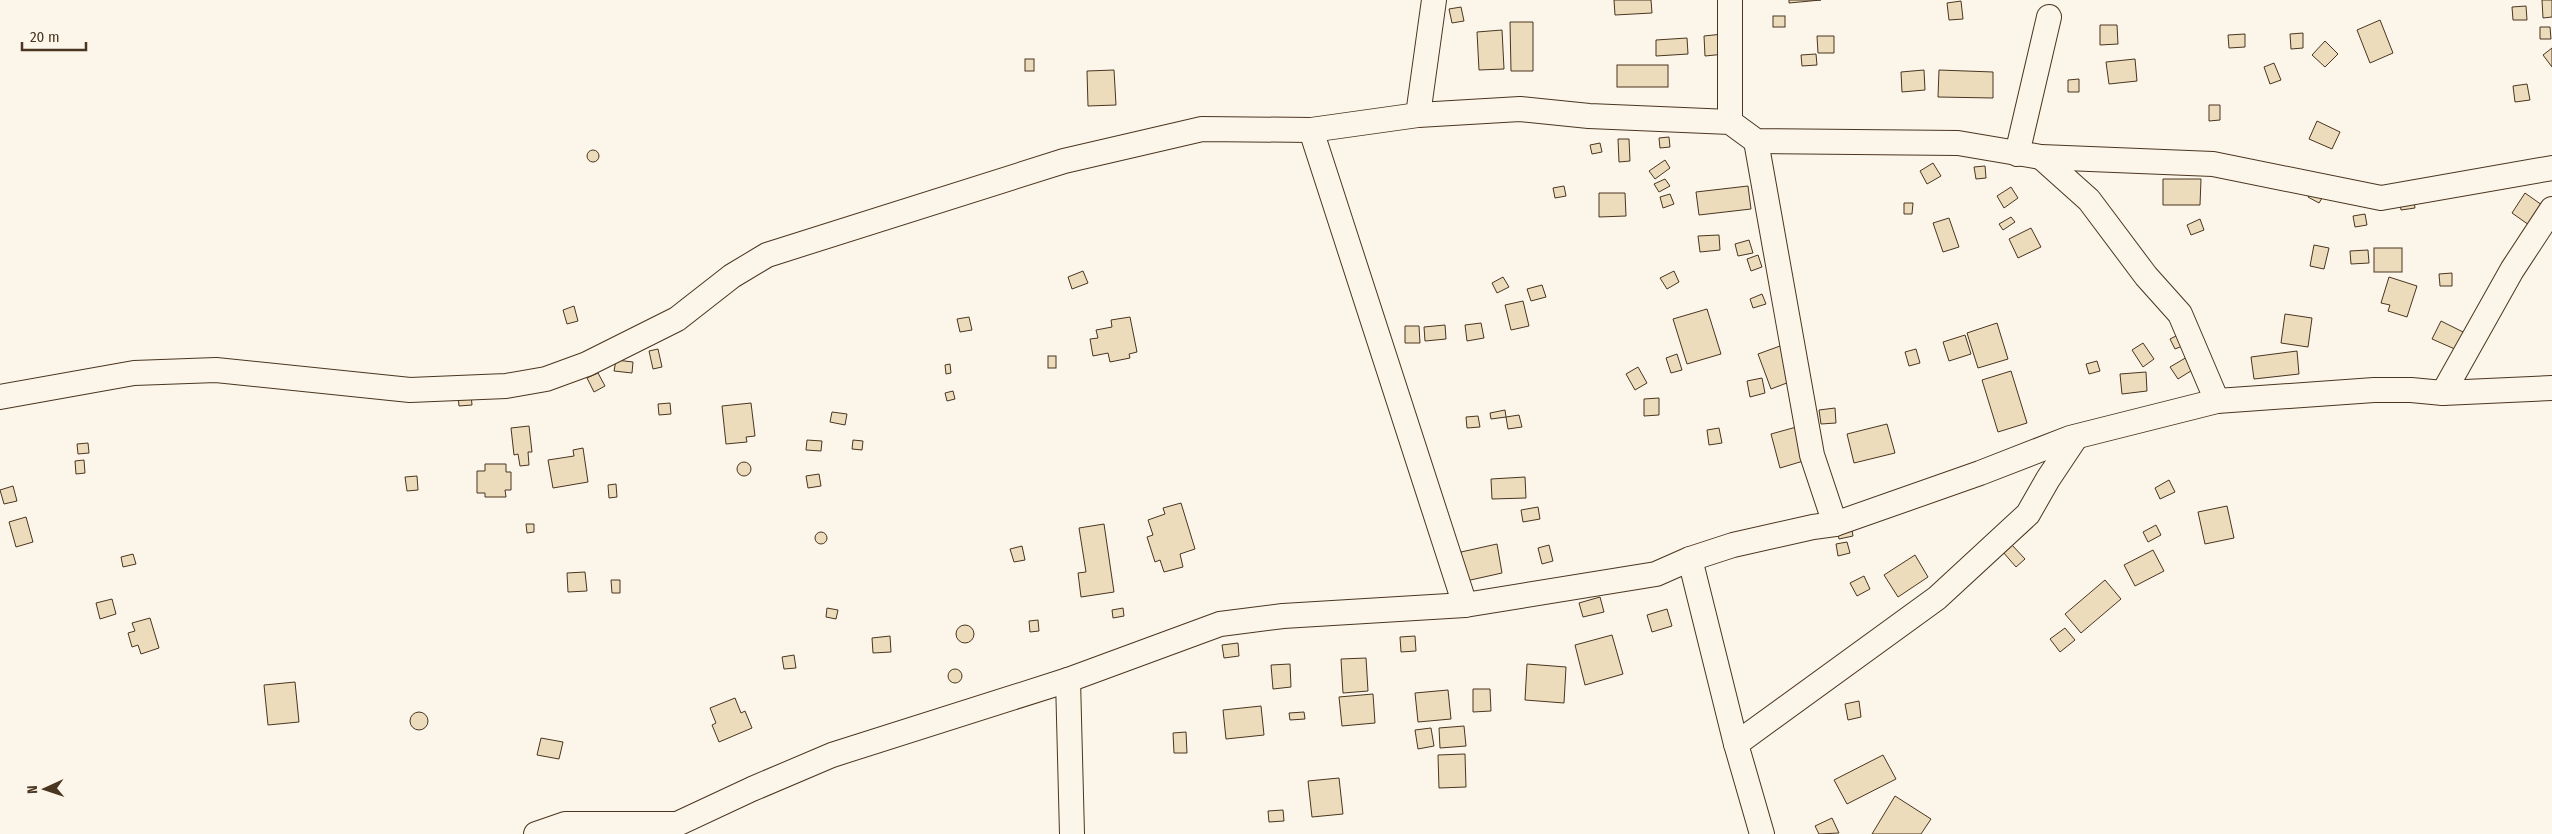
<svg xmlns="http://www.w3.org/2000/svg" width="2552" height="834" font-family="'Fira Sans Condensed',sans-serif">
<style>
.building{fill:#ecdcbc;stroke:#4a3520}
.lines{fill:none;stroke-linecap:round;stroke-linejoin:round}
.minor-casing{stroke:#4a3520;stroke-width:26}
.minor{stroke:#fbf6e9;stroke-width:24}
</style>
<rect width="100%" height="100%" fill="#fbf6e9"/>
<g class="building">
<polygon points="1614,0 1651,0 1652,13 1615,15"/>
<polygon points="1789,0 1821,0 1789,3"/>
<polygon points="2542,0 2552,0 2552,17 2543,18"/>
<polygon points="1961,1 1963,19 1949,20 1947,3"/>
<polygon points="2526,6 2527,20 2513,20 2512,7"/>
<polygon points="1461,7 1464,21 1452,23 1449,9"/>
<rect x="1773" y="16" width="12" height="11"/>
<polygon points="2380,20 2393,53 2370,63 2357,30"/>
<polygon points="1510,22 1533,22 1533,71 1511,71"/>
<polygon points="2100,25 2117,25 2118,44 2100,45"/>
<polygon points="2540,27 2550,27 2551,39 2540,39"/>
<polygon points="1502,30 1504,69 1479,70 1477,32"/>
<polygon points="2303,33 2303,48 2291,49 2290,34"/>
<polygon points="1723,34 1725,54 1705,56 1704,36"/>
<polygon points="2245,34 2245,47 2229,48 2228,35"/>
<polygon points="1817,36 1834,36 1834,53 1818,53"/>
<polygon points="1687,38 1688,54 1656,56 1656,40"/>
<polygon points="2325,41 2338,54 2325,67 2312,55"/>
<polygon points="2552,48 2552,67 2543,55"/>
<polygon points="1816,54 1817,65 1802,66 1801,55"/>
<rect x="1025" y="59" width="9" height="12"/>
<polygon points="2135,59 2137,81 2109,84 2106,62"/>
<polygon points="2274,63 2281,80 2270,84 2264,67"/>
<rect x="1617" y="65" width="51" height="22"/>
<polygon points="1114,70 1116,105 1088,106 1087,71"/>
<polygon points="1924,70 1925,90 1902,92 1901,72"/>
<polygon points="1939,70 1993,72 1993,98 1938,97"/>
<polygon points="2079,79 2079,92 2068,92 2068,80"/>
<polygon points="2527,84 2530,100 2515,102 2513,86"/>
<polygon points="2209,105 2220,105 2220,120 2209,121"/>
<polygon points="2317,121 2340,132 2332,149 2309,139"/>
<polygon points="1669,137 1670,147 1660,148 1659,138"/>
<polygon points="1618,139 1629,139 1630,161 1619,162"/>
<polygon points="1600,143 1602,152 1592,154 1590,145"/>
<circle cx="593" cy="156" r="6"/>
<polygon points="1665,160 1670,168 1655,179 1649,171"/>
<polygon points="1933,163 1941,176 1927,184 1920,171"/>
<polygon points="1985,166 1986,178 1976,179 1974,167"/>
<polygon points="1665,179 1670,186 1659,192 1654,184"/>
<polygon points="2163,179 2201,179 2200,205 2163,205"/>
<polygon points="1564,186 1566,196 1555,198 1553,188"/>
<polygon points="1748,186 1751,209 1699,215 1696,192"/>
<polygon points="2011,187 2018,198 2004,208 1997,196"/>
<polygon points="2313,189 2324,195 2319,203 2308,197"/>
<polygon points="1599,193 1625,193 1626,216 1599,217"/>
<polygon points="2525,193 2542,205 2529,225 2512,213"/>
<polygon points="1670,194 1674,204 1663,208 1660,197"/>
<polygon points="2413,195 2415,208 2401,210 2399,197"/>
<polygon points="1904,203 1913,203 1912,214 1904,214"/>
<polygon points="2365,214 2367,225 2355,227 2353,216"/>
<polygon points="2011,217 2015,222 2003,230 1999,224"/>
<polygon points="1949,218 1959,247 1943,252 1933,223"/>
<polygon points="2200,219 2204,230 2191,235 2187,225"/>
<polygon points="2031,228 2041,247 2018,258 2009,239"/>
<polygon points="1719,235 1720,250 1700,252 1698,236"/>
<polygon points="1749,240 1753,253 1738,256 1735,244"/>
<polygon points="2314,245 2329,248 2324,269 2310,266"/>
<rect x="2374" y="248" width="28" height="24"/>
<polygon points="2368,250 2369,263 2351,264 2350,251"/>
<polygon points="1758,255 1762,267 1751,271 1747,259"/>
<polygon points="1083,271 1088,283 1072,289 1068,277"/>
<polygon points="1674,271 1679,282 1667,289 1660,278"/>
<polygon points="2452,273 2452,286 2440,286 2439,274"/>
<polygon points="1503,277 1509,287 1497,293 1492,283"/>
<polygon points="2389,277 2417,286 2407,317 2388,311 2390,305 2381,303"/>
<polygon points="1542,285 1546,297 1531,301 1527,289"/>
<polygon points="1762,294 1766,304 1753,308 1750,299"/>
<polygon points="1523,301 1529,326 1511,330 1505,305"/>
<polygon points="574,306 578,321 567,324 563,310"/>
<polygon points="1707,309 1721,354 1687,364 1673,319"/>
<polygon points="2285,314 2312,318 2308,347 2281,343"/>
<polygon points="969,317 972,330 960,332 957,319"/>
<polygon points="1130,317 1137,352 1129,354 1130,358 1110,362 1108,353 1093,356 1090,339 1098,338 1096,330 1112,327 1111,320"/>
<polygon points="2441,321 2465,333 2457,350 2432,339"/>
<polygon points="1481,323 1484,338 1467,341 1465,325"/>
<polygon points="1997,323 2008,359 1978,368 1967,333"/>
<polygon points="1445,325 1446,339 1425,341 1424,327"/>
<polygon points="1405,326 1419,326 1420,343 1405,343"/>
<polygon points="2180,334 2185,345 2175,349 2170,339"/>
<polygon points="1965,335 1971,354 1949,361 1943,342"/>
<polygon points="2143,343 2154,359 2143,367 2132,350"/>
<polygon points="1780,346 1792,381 1771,389 1758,354"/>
<polygon points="658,349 662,367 653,369 649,351"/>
<polygon points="1916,349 1920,363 1909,366 1905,352"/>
<polygon points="2297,351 2299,374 2254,379 2251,357"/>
<polygon points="1677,354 1682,370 1671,373 1666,358"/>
<rect x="1048" y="356" width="8" height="12"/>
<polygon points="2187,357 2194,369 2178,379 2170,367"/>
<polygon points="616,360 633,362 632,373 614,371"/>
<polygon points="2097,361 2100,371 2089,374 2086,364"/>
<polygon points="950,364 951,373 946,374 945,365"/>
<polygon points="1638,367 1647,383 1635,390 1626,374"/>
<polygon points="2011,371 2027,423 1998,432 1982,380"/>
<polygon points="2146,372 2147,391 2122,394 2120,374"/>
<polygon points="598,373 605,386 594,392 587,378"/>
<polygon points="1762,378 1765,393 1750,397 1747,381"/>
<polygon points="953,391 955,399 947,401 945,393"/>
<polygon points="471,394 472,405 459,406 458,395"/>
<polygon points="1659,398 1659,415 1644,416 1644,399"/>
<polygon points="670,403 671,414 659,415 658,404"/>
<polygon points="751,403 755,436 746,437 747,442 726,444 722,406"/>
<polygon points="1835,408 1836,423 1821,424 1819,410"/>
<polygon points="1505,410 1506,417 1491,419 1490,413"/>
<polygon points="832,412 847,414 845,425 830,422"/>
<polygon points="1519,415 1522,427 1508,429 1506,417"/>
<polygon points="1478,416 1480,427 1467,428 1466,417"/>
<polygon points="1887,424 1895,453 1854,463 1847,434"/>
<polygon points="529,426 532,452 528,452 529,465 520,466 518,454 514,455 511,428"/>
<polygon points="1800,426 1810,459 1780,468 1771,434"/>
<polygon points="1719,428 1722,443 1709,445 1707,430"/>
<polygon points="807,440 822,441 821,451 806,450"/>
<polygon points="853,440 863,441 862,450 852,449"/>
<polygon points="88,443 89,453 78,454 77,444"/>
<polygon points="583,448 588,482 553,488 548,460 574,456 573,450"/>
<polygon points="84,460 85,473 76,474 75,461"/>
<circle cx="744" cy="469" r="7"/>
<polygon points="485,464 506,464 506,472 511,472 511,490 505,490 506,497 485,497 485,493 477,493 477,471 485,471"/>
<polygon points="819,474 821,486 808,488 806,476"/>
<polygon points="417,476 418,490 407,491 405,477"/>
<polygon points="1525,477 1526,498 1492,499 1491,479"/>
<polygon points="2169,480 2175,492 2160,499 2155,488"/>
<polygon points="616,484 617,497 609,498 608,485"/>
<polygon points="13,486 17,501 4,504 0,490"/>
<polygon points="1181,503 1195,549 1180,554 1183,567 1164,572 1160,560 1155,562 1147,537 1153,535 1148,520 1165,514 1163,508"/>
<polygon points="2227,506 2234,538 2205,544 2198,512"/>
<polygon points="1538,507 1540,519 1523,522 1521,510"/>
<polygon points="26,517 33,542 16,547 9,522"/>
<polygon points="1850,519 1853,536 1839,539 1836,521"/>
<polygon points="526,524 534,524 534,532 527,533"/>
<polygon points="1104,524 1114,592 1081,597 1078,573 1086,572 1079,528"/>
<polygon points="2156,525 2161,535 2148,542 2143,532"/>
<circle cx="821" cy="538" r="6"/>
<polygon points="1847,542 1850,553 1838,556 1836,544"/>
<polygon points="1497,544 1502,573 1466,581 1461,552"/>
<polygon points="1549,545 1553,561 1542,564 1538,548"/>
<polygon points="2012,545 2025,559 2016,567 2003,552"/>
<polygon points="1022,546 1025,560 1014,562 1010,549"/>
<polygon points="2153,550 2164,571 2135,586 2124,565"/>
<polygon points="133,554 136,564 123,567 121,557"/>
<polygon points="1915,555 1928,577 1898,597 1884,575"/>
<polygon points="585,572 587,591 568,592 567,573"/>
<polygon points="1864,576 1870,589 1857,596 1850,583"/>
<polygon points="611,580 620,580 620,593 612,593"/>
<polygon points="2105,580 2121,599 2081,633 2065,614"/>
<polygon points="1600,597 1604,612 1583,617 1579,603"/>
<polygon points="112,599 116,614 100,619 96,603"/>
<polygon points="827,608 838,610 836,619 826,617"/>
<polygon points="1123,608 1124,616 1113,618 1112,610"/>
<polygon points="1667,609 1672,626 1652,632 1647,615"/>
<polygon points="150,618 159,648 141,654 138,645 132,647 128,633 135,631 132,623"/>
<polygon points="1038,620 1039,631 1030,632 1029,621"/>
<circle cx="965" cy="634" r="9"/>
<polygon points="2065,628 2075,640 2060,652 2050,639"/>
<polygon points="1612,635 1623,674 1585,685 1575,645"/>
<polygon points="890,636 891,652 873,653 872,638"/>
<polygon points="1415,636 1416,651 1401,652 1400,637"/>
<polygon points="1238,643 1239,656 1224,658 1222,645"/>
<polygon points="794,655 796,668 784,669 782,657"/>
<polygon points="1366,658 1368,691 1343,693 1341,659"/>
<polygon points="1290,664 1291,687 1273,689 1271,665"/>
<polygon points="1527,664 1566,667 1564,703 1525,700"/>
<circle cx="955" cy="676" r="7"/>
<polygon points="295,682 299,722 268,725 264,685"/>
<polygon points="1473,689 1490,689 1491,711 1473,712"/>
<polygon points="1448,690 1451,719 1418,722 1415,693"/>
<polygon points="1373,694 1375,723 1342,726 1339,697"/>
<polygon points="735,698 741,713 745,711 752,728 719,742 712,725 716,723 710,708"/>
<polygon points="1859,701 1861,717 1848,720 1845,704"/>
<polygon points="1261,706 1264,735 1226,739 1223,710"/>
<circle cx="419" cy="721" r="9"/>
<polygon points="1304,712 1305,719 1290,720 1289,713"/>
<polygon points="1464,726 1466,746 1440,748 1439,728"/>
<polygon points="1431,728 1434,746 1418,749 1415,730"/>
<polygon points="1186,732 1187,753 1174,753 1173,733"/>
<polygon points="541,738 563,742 559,759 537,755"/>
<polygon points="1465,754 1466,787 1439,788 1438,755"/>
<polygon points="1883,755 1896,779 1847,804 1834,780"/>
<polygon points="1339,778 1343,814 1312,817 1308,781"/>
<polygon points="1895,796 1931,819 1921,834 1872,834"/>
<polygon points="1283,810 1284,821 1269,822 1268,811"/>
<polygon points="1832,818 1839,833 1819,834 1815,826"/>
</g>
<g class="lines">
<g class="minor-casing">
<g id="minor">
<polyline points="1730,0 1730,122"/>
<polyline points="1418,115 1434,0"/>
<polyline points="1311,130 1465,605"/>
<polyline points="1756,141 1812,455 1835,524"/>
<polyline points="2017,154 2049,17"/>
<polyline points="2041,157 2089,200 2146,276 2180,314 2217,401"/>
<polyline points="2443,393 2512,270 2552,209"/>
<polyline points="0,397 134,373 216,370 410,390 506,386 546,379 587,364 677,319 732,276 767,255 1064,161 1202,129 1311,130 1418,115 1520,109 1589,116 1730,122 1756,141 1958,143 2041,157 2213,164 2381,198 2552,168"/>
<polyline points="1690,559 1736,744 1762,834"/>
<polyline points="1068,680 1072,834"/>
<polyline points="1736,744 1937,598 2028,514 2048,479 2076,437"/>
<polyline points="536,834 565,824 677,824 752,789 832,755 1068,680 1220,624 1283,616 1465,605 1656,574 1690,559 1733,545 1813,527 1835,524 1980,473 2070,438 2217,401 2374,390 2411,390 2443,393 2552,388"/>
</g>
</g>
<use href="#minor" class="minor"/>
</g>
<g transform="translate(45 789) rotate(267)" stroke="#fbf6e9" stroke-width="4" paint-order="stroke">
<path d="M0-4L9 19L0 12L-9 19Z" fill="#4a3520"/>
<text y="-8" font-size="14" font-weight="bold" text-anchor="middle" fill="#4a3520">N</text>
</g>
<path d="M22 42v8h64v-8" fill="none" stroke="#4a3520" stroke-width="2.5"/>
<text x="30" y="42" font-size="15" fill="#4a3520" stroke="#fbf6e9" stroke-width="4" paint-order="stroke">20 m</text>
</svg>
